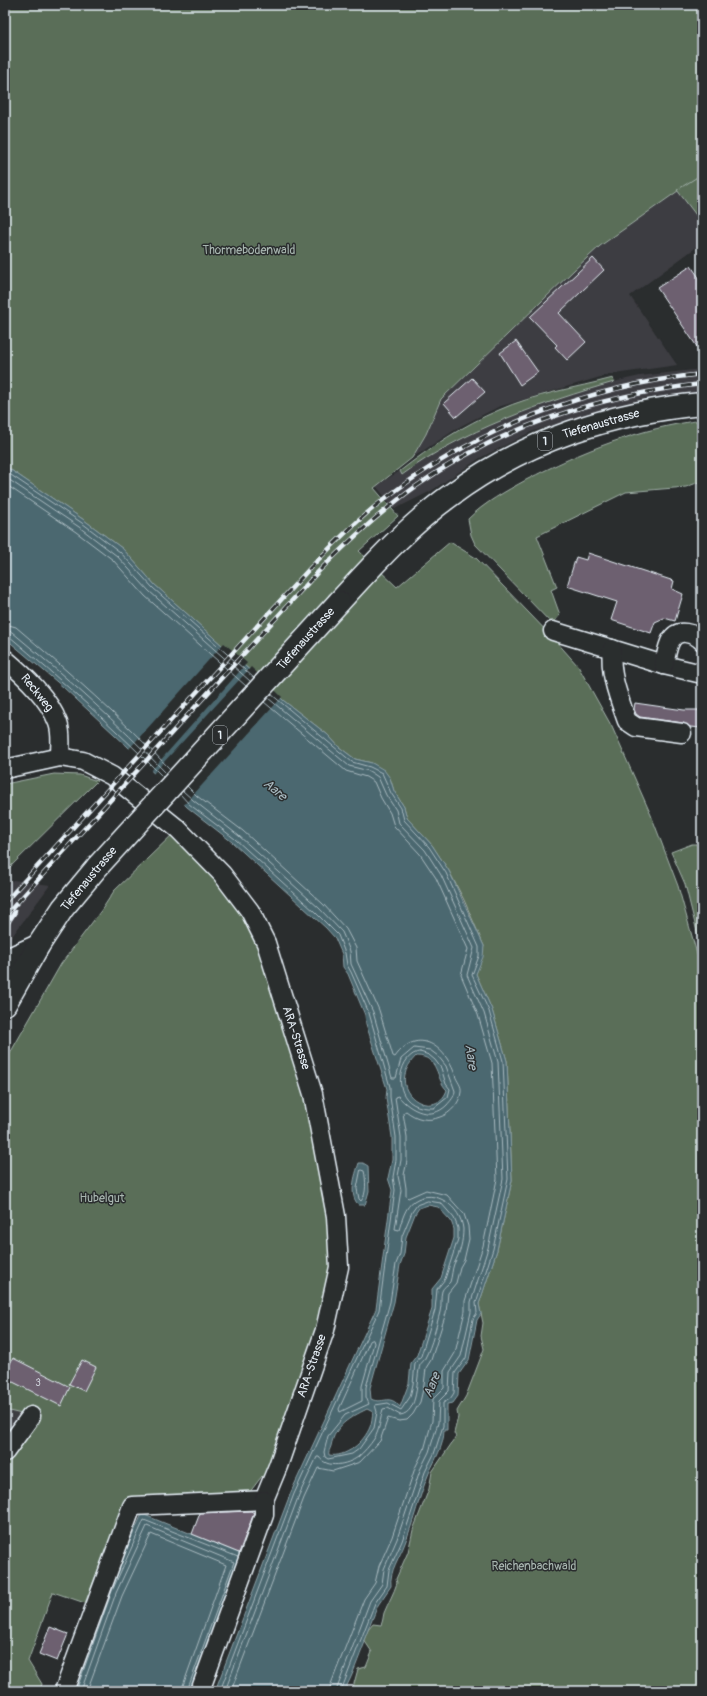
<svg xmlns="http://www.w3.org/2000/svg" width="707" height="1696" font-family="Pangolin,sans-serif">
<style>
.built{fill:#3e3d42}
.green{fill:#5a6e59;stroke:#a1b0a8}
.water{fill:#4b686f;stroke:#8a9fa6;fill-rule:evenodd}
.pier{fill:#2a2d2e}
.lines{fill:none;stroke-linecap:round;stroke-linejoin:round}
.shore{stroke:#a9bac1;stroke-width:1}
.building{fill:#6d6170;stroke:#e8f1f8}
.minor-casing{stroke:#e8f1f8;stroke-width:21}
.major-casing{stroke:#e8f1f8;stroke-width:25}
.minor{stroke:#2a2d2e;stroke-width:18}
.major{stroke:#2a2d2e;stroke-width:22}
.rail-casing{stroke:#e8f1f8;stroke-width:4.5}
.rail{stroke:#2a2d2e;stroke-width:3;stroke-dasharray:9;stroke-linecap:butt}
.major-bridge-casing{stroke:#e8f1f8;stroke-width:25;stroke-linecap:butt}
.major-bridge{stroke:#2a2d2e;stroke-width:22}
.labels{text-anchor:middle;dominant-baseline:central;stroke-width:3;stroke-linejoin:round;paint-order:stroke}
.number-label{font-size:10px;fill:#c9cdd6}
.shield{fill:#2a2d2e;stroke:#afb6bb;stroke-width:1}
.shield-label{font-size:11px;font-weight:bold;fill:#e8f1f8}
.park-label{font-size:12px;fill:#a8b6b0;stroke:#2a2d2e}
.street-label{font-size:12px;fill:#e8f1f8;stroke:#2a2d2e}
.water-label{font-size:13px;font-style:italic;fill:#a9bac1;stroke:#2a2d2e}
</style>
<rect width="100%" height="100%" fill="#2a2d2e"/>
<filter id="ink" filterUnits="userSpaceOnUse"><feTurbulence type="fractalNoise" baseFrequency=".025" numOctaves="2"/><feDisplacementMap in="SourceGraphic" scale="8" xChannelSelector="R" yChannelSelector="G"/><feConvolveMatrix kernelMatrix="1 2 1 2 8 2 1 2 1" color-interpolation-filters="sRGB"/></filter>
<g filter="url(#ink)">
<g class="built">
<polygon points="677,190 702,223 702,243 630,296 677,365 607,375 498,407 461,426 412,458 426,434 441,399 574,270 600,246"/>
<polygon points="702,369 702,391 646,398 614,406 531,432 480,458 431,491 395,509 376,486 437,448 569,392 640,376"/>
<polygon points="13,880 50,885 5,946 5,886"/>
<polygon points="5,1410 31,1416 5,1452"/>
</g>
<g class="green">
<path d="M5,5H702V174L600,246L574,270L441,399L426,434L412,458L374,488L398,516L359,551L397,587L450,542L476,558L555,640L578,666L612,727L651,815L678,886L702,972V1589L698,1603L702,1604V1691H352L358,1669L366,1667L372,1652L364,1640L368,1630L373,1624L381,1625C383,1621 383,1617 384,1613C388,1603 394,1593 397,1583L396,1579L408,1552L413,1530L429,1489L432,1472L456,1437L454,1433L458,1417L457,1411L466,1396L484,1349L481,1336L483,1323L479,1304L497,1250L512,1180L507,1061L492,1010L476,974L484,946L464,900L449,871L432,845L407,818L404,807L394,791L390,778L372,763L355,759L339,747L328,735L284,701L155,585L123,549L84,520L5,466Z"/>
<polygon points="702,174 702,223 677,190"/>
<path d="M613,378L614,382C544,402 461,431 402,475L400,471C431,447 463,425 499,410C534,394 576,388 613,378Z"/>
<path d="M702,420V481L686,487L626,492L537,536L557,587L551,590L560,615L552,624L475,544L471,535L468,519C484,503 506,491 526,480C582,451 640,428 702,420Z"/>
<polygon points="54,774 80,775 97,781 5,872 5,784"/>
<polygon points="178,829 250,911 306,1071 339,1267 273,1480 262,1476 249,1493 126,1499 85,1603 53,1592 28,1661 42,1684 40,1691 5,1691 5,1452 30,1416 5,1410 5,1062 61,964 103,908 114,891"/>
<polygon points="692,844 702,844 702,952 685,884 671,852"/>
</g>
<g class="water">
<path d="M5,466L84,520L123,549L155,585L284,701L328,735L339,747L355,759L372,763L384,770L390,778L394,791L404,807L407,818L432,845L449,871L484,946L483,957L476,974L492,1010L507,1061L512,1180L497,1250L479,1304L481,1314L477,1320L469,1360L459,1374L458,1396L453,1403L447,1404V1430H444C444,1446 435,1459 429,1473C419,1496 414,1521 405,1543C400,1557 389,1571 391,1586L378,1605L364,1640L365,1642C358,1659 353,1675 344,1691H215L291,1492L376,1309L392,1190L388,1178L392,1160V1137L386,1098L387,1089L366,1024L365,1015L348,974L343,967L342,954L335,938L326,928L232,842L187,807L127,746L63,687L5,638ZM416,1056C440,1056 435,1079 447,1090C435,1124 381,1091 416,1056ZM428,1205L438,1207L451,1221L454,1229V1238L441,1278L432,1289V1309L417,1355L411,1363L409,1383L400,1407C389,1393 383,1405 371,1399L370,1388L394,1302L400,1265L404,1254L406,1237L415,1214L419,1208ZM367,1409L373,1412C372,1417 372,1422 370,1427C364,1442 346,1458 329,1455C328,1451 330,1450 331,1446C335,1425 349,1418 367,1409Z"/>
<path d="M359,1163H363L368,1166L369,1191L365,1205H359C348,1196 355,1175 359,1163Z"/>
<polygon points="142,1514 246,1556 196,1691 72,1691 108,1590"/>
</g>
<g class="pier">
<polygon points="224,643 247,663 150,772 128,750"/>
<polygon points="251,667 282,697 183,806 152,775"/>
</g>
<g class="lines">
<g class="shore">
<polyline points="5,471 82,523 120,552 153,588 254,678"/>
<polyline points="5,477 79,527 117,556 149,591 250,681"/>
<polyline points="5,484 76,532 113,560 145,596 246,686"/>
<path d="M5,624L16,627C69,672 122,719 170,769"/>
<path d="M5,630L12,632C66,677 118,723 166,773"/>
<path d="M5,635L9,636C62,681 114,727 163,777"/>
<polyline points="271,694 352,762 370,767 382,773 391,793 401,808 404,820 429,847 446,873 479,947 479,956 472,975 489,1011 503,1061 508,1179 493,1249 476,1303 477,1313 473,1319 466,1358 455,1373 454,1393 450,1399 443,1403 443,1426 434,1454 425,1472 402,1541 389,1570 387,1586 375,1603 341,1691"/>
<polyline points="268,698 349,766 369,771 378,777 386,795 396,810 399,823 425,850 441,875 474,948 467,975 484,1013 498,1062 503,1179 488,1248 471,1302 471,1312 461,1356 450,1372 449,1391 439,1401 438,1423 429,1452 420,1470 397,1539 384,1569 382,1584 370,1601 336,1691"/>
<polyline points="264,702 346,771 366,777 374,782 381,798 390,813 394,826 420,854 436,878 468,949 461,975 478,1015 492,1063 497,1179 483,1246 465,1301 465,1311 455,1353 444,1371 444,1388 433,1399 432,1421 424,1450 415,1468 392,1537 379,1566 375,1583 364,1599 331,1684 330,1691"/>
<path d="M187,786L197,796L243,831L323,904L346,929L356,948L357,961L379,1010L393,1056L395,1057C418,1025 446,1047 455,1075C457,1082 462,1085 461,1092C460,1103 450,1114 440,1117C428,1122 416,1119 406,1111L403,1113L407,1137V1161L404,1175L406,1188V1196L408,1198L426,1190L447,1195L464,1214L468,1226L469,1239L464,1260L460,1267L456,1283L448,1293L446,1313L431,1360L426,1368L424,1385L420,1402L413,1414L407,1420L399,1421L388,1418L380,1441L360,1462L333,1471L318,1468L304,1498L231,1691"/>
<path d="M183,791L193,800L239,836L319,908L342,932L350,951L351,964L373,1012L392,1078H396L401,1059L414,1048L430,1050L438,1056L446,1066L455,1091C454,1098 451,1100 447,1105C431,1121 411,1111 398,1096L395,1097L401,1137V1160L398,1176L401,1190L395,1229L399,1230C402,1220 405,1207 414,1201C435,1187 461,1207 463,1229C463,1242 460,1253 454,1264C452,1269 452,1276 450,1282C448,1285 443,1287 442,1291C440,1297 442,1305 440,1312C436,1327 432,1345 425,1358C424,1361 421,1363 420,1365C416,1378 419,1413 400,1415L388,1408L383,1409C380,1419 380,1430 374,1439C370,1445 364,1452 358,1457C347,1465 327,1469 319,1457H317L299,1495L225,1691"/>
<polyline points="180,794 189,804 235,839 315,912 338,935 345,953 347,965 351,972 369,1013 390,1087 390,1097 396,1137 396,1160 393,1177 395,1190 379,1310 294,1494 220,1691"/>
<path d="M420,1052L429,1055L435,1060L441,1068L446,1084L450,1089L448,1097L434,1108C386,1111 397,1052 420,1052Z"/>
<path d="M361,1170L364,1171C366,1179 367,1195 361,1201L359,1199L357,1189Z"/>
<polygon points="428,1201 441,1203 454,1218 458,1228 458,1239 445,1279 437,1289 435,1310 421,1356 415,1363 413,1384 410,1397 401,1410 388,1403 375,1405 377,1412 374,1428 359,1449 352,1454 328,1459 325,1457 324,1452 328,1436 345,1415 369,1404 366,1397 366,1387 390,1302 396,1264 400,1254 402,1236 412,1212 417,1205"/>
<polygon points="373,1340 374,1343 362,1386 362,1401 340,1412 339,1409 370,1341"/>
<polyline points="76,1691 112,1591 144,1520 238,1557"/>
<polyline points="81,1691 116,1593 147,1526 234,1562 187,1691"/>
<polyline points="87,1691 122,1596 151,1534 226,1565 181,1691"/>
</g>
</g>
<g class="building">
<polygon points="593,258 604,270 559,313 586,342 567,360 555,347 557,345 530,317"/>
<polygon points="691,266 702,282 702,354 657,288"/>
<polygon points="516,341 538,372 520,385 500,353"/>
<polygon points="472,378 485,392 456,417 444,403"/>
<polygon points="588,553 674,581 672,589 683,594 675,621 664,618 655,622 651,633 611,620 617,602 567,586 576,557 586,560"/>
<polygon points="635,703 684,710 702,710 702,728 690,727 683,723 640,717 636,714 634,709"/>
<polygon points="13,1358 70,1387 61,1406 5,1378 5,1373"/>
<polygon points="82,1360 96,1367 84,1391 69,1384"/>
<polygon points="251,1511 254,1513 239,1553 192,1534 200,1513"/>
<polygon points="50,1627 68,1634 57,1661 39,1654"/>
</g>
<g class="lines">
<g class="minor-casing">
<g id="minor">
<polyline points="553,631 664,665 702,674"/>
<path d="M612,649C609,674 619,698 627,721L636,727L682,733"/>
<path d="M5,659C25,676 49,698 58,723C62,734 60,745 60,757"/>
<path d="M664,665C667,653 668,630 686,633C692,634 698,636 702,641"/>
<polyline points="5,769 60,757 83,761 112,776 178,829 222,874 250,911 266,943 313,1094 336,1216 339,1267 325,1330 278,1466 264,1500 132,1506 64,1691"/>
<polyline points="5,1452 31,1416"/>
<polyline points="200,1691 264,1515 264,1500"/>
</g>
</g>
<g class="major-casing">
<g id="major">
<path d="M339,602C374,564 409,525 451,495C524,441 612,412 702,404"/>
<polyline points="5,961 38,946"/>
<polyline points="5,1004 38,946 63,908 98,866"/>
</g>
</g>
<use href="#minor" class="minor"/>
<use href="#major" class="major"/>
<g class="rail-casing">
<g id="rail">
<path d="M5,902L311,567C335,543 359,518 387,497C478,428 588,386 702,374"/>
<path d="M5,916L317,573C348,542 380,512 415,487C499,427 600,395 702,384"/>
<polyline points="5,927 15,912"/>
</g>
</g>
<use href="#rail" class="rail"/>
<g class="major-bridge-casing">
<polyline id="major-bridge" points="98,866 339,602"/>
</g>
<use href="#major-bridge" class="major-bridge"/>
</g>
</g>
<g class="labels">
<g class="number-label">
<text x="38" y="1383">3</text>
</g>
<g class="shield">
<rect x="538" y="432" width="14" height="18" rx="3"/>
<rect x="213" y="726" width="14" height="18" rx="3"/>
</g>
<g class="shield-label">
<text x="545" y="441">1</text>
<text x="220" y="735">1</text>
</g>
<g class="park-label">
<text x="249" y="250">Thormebodenwald</text>
<text x="102" y="1198">Hubelgut</text>
<text x="534" y="1566">Reichenbachwald</text>
</g>
<g class="street-label">
<text transform="translate(601 424) rotate(-16)">Tiefenaustrasse</text>
<text transform="translate(306 639) rotate(-48)">Tiefenaustrasse</text>
<text transform="translate(37 693) rotate(51)">Reckweg</text>
<text transform="translate(89 879) rotate(-50)">Tiefenaustrasse</text>
<text transform="translate(296 1038) rotate(72)">ARA-Strasse</text>
<text transform="translate(312 1366) rotate(-71)">ARA-Strasse</text>
</g>
<g class="water-label">
<text transform="translate(275 790) rotate(40)">Aare</text>
<text transform="translate(471 1057) rotate(82)">Aare</text>
<text transform="translate(432 1385) rotate(-68)">Aare</text>
</g>
</g>
<rect width="707" height="1696" fill="none" stroke="#2a2d2e" stroke-width="20"/>
<rect x="10" y="10" width="687" height="1676" fill="none" stroke="#e8f1f8" stroke-width="1.5" filter="url(#ink)"/>
</svg>
